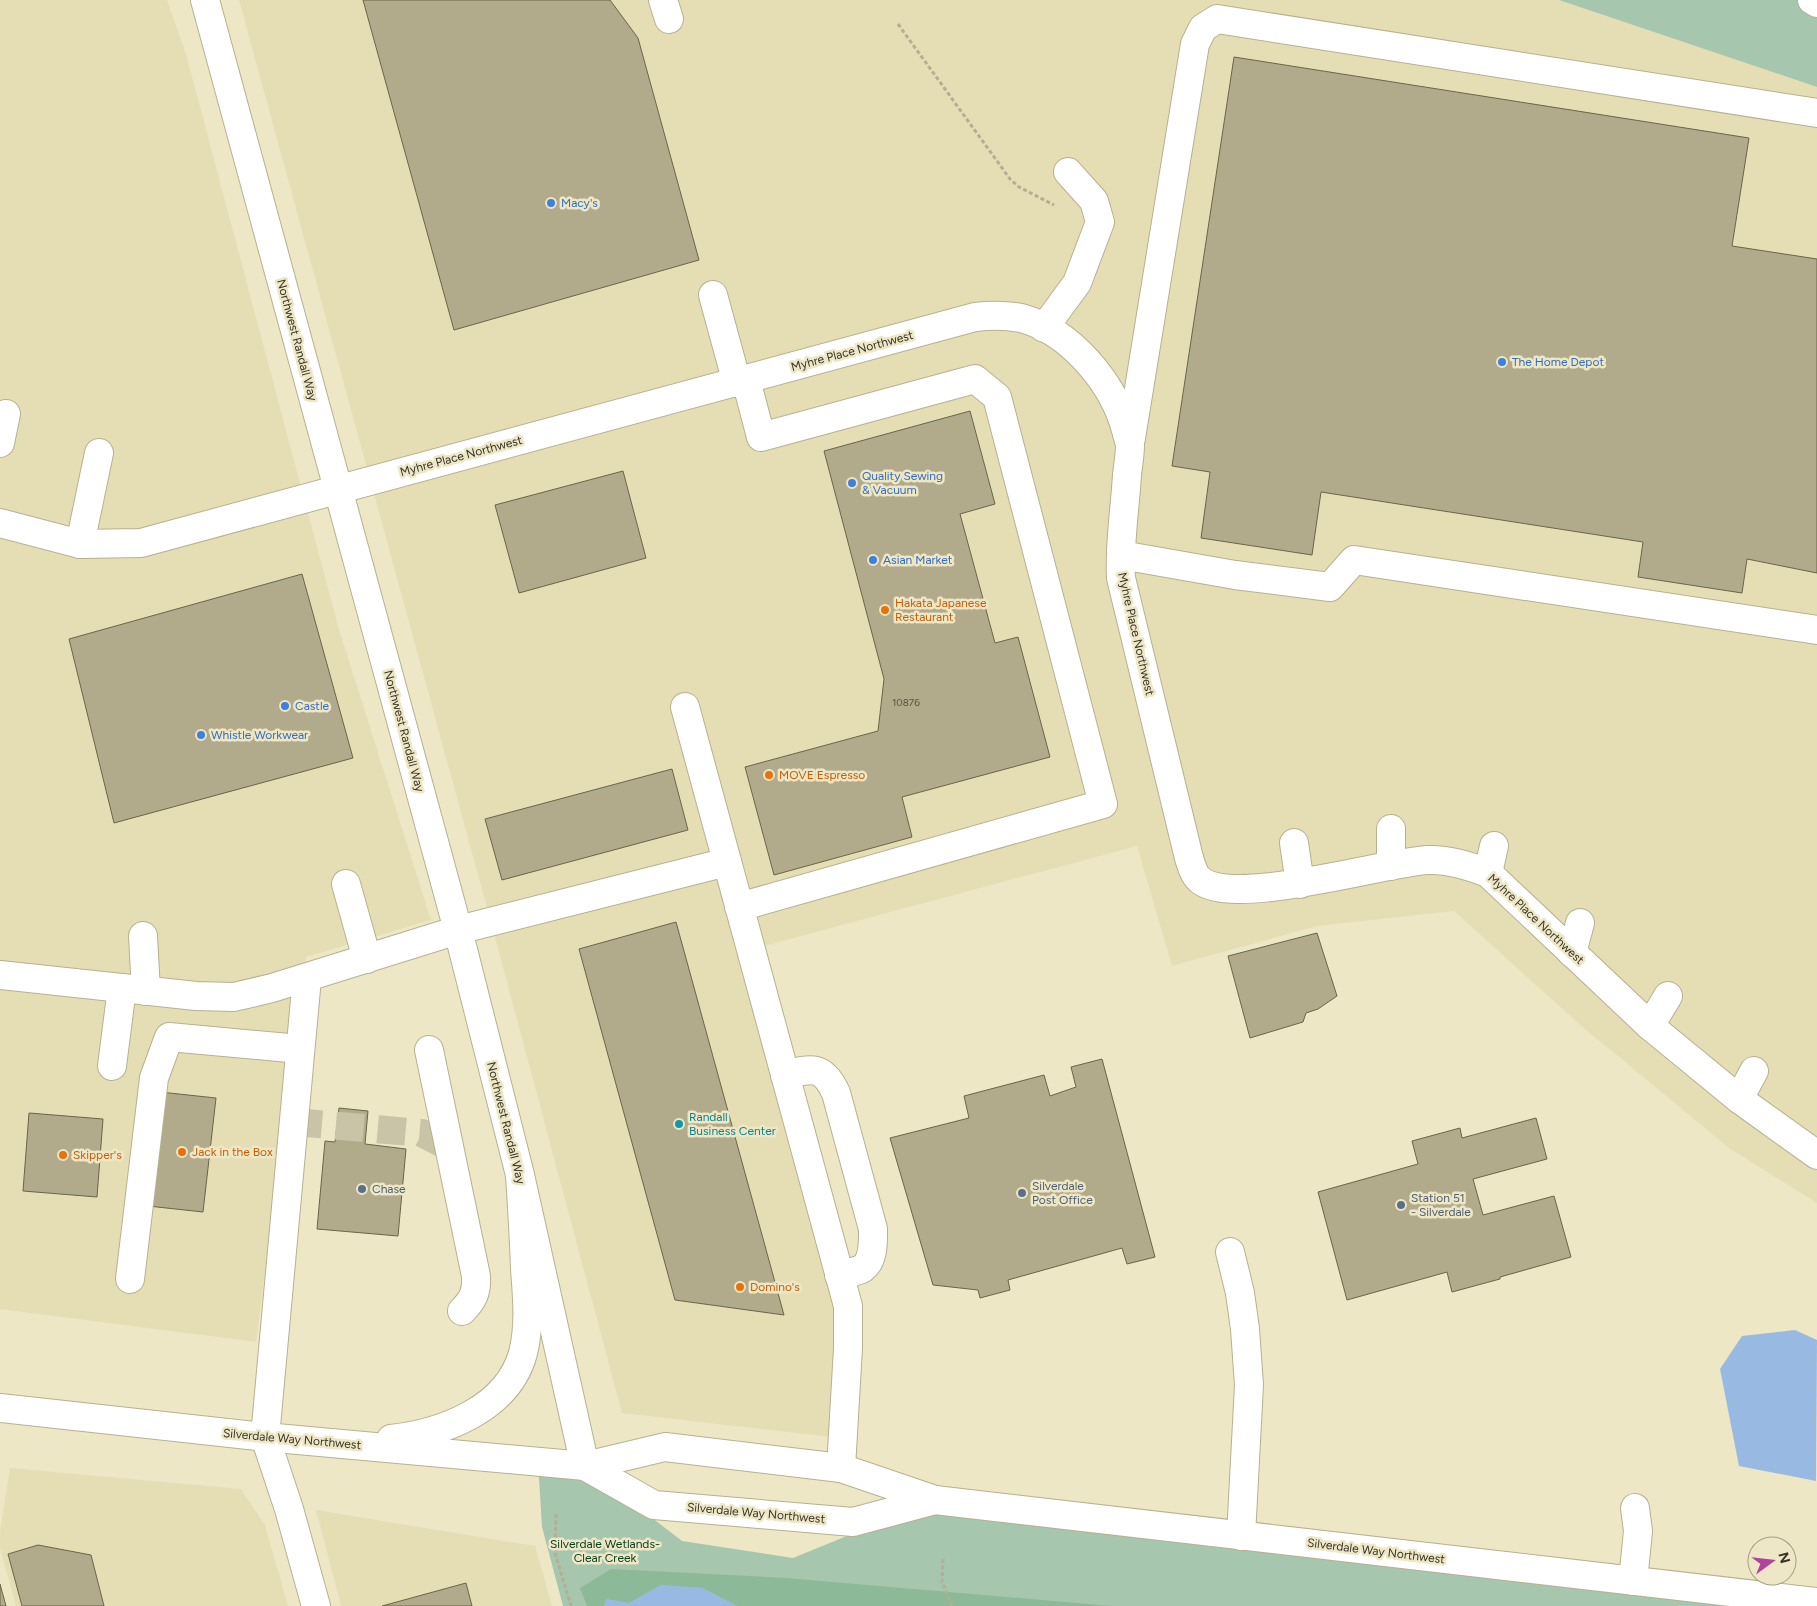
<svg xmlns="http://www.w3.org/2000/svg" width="1817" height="1606" font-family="Figtree,sans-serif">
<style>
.built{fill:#e5deb5}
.green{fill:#a6c6ae}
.forest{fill:#8cb997}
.water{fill:#98bae2}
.building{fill:#b1ab8c;stroke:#6a6548}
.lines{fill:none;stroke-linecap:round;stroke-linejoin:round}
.minor-tunnel{stroke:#c9c3a7;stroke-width:28;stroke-dasharray:28 14;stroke-linecap:butt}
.minor-casing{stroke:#b6b191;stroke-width:30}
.major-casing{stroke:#b6b191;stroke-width:30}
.highway-casing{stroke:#b6b191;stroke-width:30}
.path{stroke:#b3ae94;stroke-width:3;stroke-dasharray:4 2.5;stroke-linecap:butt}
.minor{stroke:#fff;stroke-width:28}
.major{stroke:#fff;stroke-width:28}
.highway{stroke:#fff;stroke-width:28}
.shop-dot{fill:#3f7fe0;stroke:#ede7c6;stroke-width:2}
.food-dot{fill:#e8710a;stroke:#ede7c6;stroke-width:2}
.culture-dot{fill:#0f9aa8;stroke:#ede7c6;stroke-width:2}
.service-dot{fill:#5c6f8a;stroke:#ede7c6;stroke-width:2}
.labels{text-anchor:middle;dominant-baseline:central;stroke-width:5;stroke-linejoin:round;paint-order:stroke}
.number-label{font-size:10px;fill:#565242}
.shop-label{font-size:12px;fill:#366cbe;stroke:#ede7c6;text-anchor:start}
.street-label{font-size:12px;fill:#383529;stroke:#ede7c6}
.food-label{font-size:12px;fill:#c56008;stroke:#ede7c6;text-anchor:start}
.culture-label{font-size:12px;fill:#0d838f;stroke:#ede7c6;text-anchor:start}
.service-label{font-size:12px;fill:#4e5e75;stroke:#ede7c6;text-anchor:start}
.park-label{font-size:12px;fill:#0a4020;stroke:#ede7c6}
</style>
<rect width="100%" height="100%" fill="#ede7c6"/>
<g class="built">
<polygon points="0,0 167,0 186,54 338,626 431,920 306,957 256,1342 0,1309"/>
<polygon points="239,0 1559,0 1817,87 1817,1203 1729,1148 1579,1024 1454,911 1317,926 1172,966 1137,846 756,948 860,1333 848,1439 622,1413 492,926"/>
<polygon points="10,1468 241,1489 265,1525 288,1606 16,1606 0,1548 0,1532"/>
<polygon points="316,1510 535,1546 552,1606 341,1606"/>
</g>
<g class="green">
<polygon points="1559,0 1817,0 1817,87"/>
<polygon points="538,1462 585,1466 682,1541 793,1558 935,1500 1755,1606 563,1606 542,1527"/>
</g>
<polygon class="forest" points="611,1569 786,1578 1111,1606 737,1606 703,1588 661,1585 629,1603 606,1599 604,1606 587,1606 580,1588"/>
<g class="water">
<polygon points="1795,1330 1817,1340 1816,1481 1739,1466 1720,1369 1742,1336"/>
<polygon points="661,1585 703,1588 737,1606 604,1606 606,1599 629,1603"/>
</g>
<g class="building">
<polygon points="363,0 610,0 638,38 699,260 454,330"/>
<polygon points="1234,57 1749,138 1732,246 1817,259 1817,573 1747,559 1742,593 1638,577 1643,542 1321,492 1312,555 1201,538 1210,472 1172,466"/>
<polygon points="970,411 995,504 960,514 995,643 1018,637 1050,757 902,797 912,837 774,875 745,767 878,731 884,679 824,451"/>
<polygon points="623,471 646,558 519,593 495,505"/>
<polygon points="302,574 353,758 114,823 69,639"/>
<polygon points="672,769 688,830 502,880 485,819"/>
<polygon points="676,922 784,1315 675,1300 579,949"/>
<polygon points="1317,933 1337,996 1318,1009 1306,1013 1303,1022 1250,1038 1228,956"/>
<polygon points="1102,1059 1155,1257 1127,1264 1122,1248 1008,1280 1010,1290 980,1298 978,1290 933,1285 890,1138 969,1118 964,1096 1044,1075 1050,1096 1076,1087 1071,1067"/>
<polygon points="160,1092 216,1098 203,1212 148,1206"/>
<polygon points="339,1108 368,1111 365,1144 406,1149 398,1236 317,1229 325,1141 335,1142"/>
<polygon points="29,1113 103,1119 97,1197 23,1191"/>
<polygon points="1536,1118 1547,1159 1473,1179 1483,1215 1554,1196 1571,1257 1500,1277 1500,1279 1452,1292 1447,1272 1347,1300 1318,1192 1418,1164 1412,1141 1460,1128 1462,1138"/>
<polygon points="38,1545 91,1555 104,1606 22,1606 8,1554"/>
<polygon points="466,1583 472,1606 382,1606"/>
<polygon points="0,1584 6,1606 0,1606"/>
</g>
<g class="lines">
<polyline class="minor-tunnel" points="294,1122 422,1133 449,1147"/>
<g class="minor-casing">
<g id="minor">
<polyline points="205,0 458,930 520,1175 585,1466"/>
<polyline points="663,0 669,19"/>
<polyline points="713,295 737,383"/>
<polyline points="1044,328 1077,283 1100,222 1094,201 1068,172"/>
<polyline points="1131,438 1195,44 1203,28 1217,19 1817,113"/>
<polyline points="0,443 6,414"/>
<path d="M0,523L80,544L141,543L975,317C991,315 1005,315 1021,318C1070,331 1113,382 1126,430C1127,435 1129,440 1130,445C1130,455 1128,465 1127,475C1125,509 1119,544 1121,578L1189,858C1191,864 1194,875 1199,879C1229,909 1385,862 1428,860C1448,859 1470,866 1488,873L1650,1026L1739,1099L1817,1155"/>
<polyline points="80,544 99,453"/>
<polyline points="1121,555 1235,575 1330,587 1354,560 1817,630"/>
<polyline points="685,707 848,1306 848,1348 841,1468"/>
<polyline points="1294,843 1300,884"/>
<polyline points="1391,866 1391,829"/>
<polyline points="1488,873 1494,846"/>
<polyline points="346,884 367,959"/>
<polyline points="739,907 1103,804 997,397 975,379 761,437 746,380"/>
<polyline points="143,936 146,991"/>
<polyline points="1572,953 1580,923"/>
<polyline points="0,975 196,996 234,997 272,988 458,930 727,862"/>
<polyline points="307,978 265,1437 289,1509 316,1606"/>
<polyline points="1650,1026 1668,996"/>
<path d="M429,1050L476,1276C477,1292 473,1300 462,1311"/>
<polyline points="112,1066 122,988"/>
<path d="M785,1075C812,1068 823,1065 836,1093L873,1229C873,1240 874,1260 863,1268C857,1272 846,1273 839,1275"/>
<polyline points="1739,1099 1754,1071"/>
<polyline points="1230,1252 1240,1293 1245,1329 1249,1385 1241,1536"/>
<polyline points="130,1279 154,1078 169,1037 300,1049"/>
<polyline points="1633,1581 1638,1531 1635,1508"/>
</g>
</g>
<g class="major-casing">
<g id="major">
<polyline points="0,1408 265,1437 585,1466 665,1447 841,1468 935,1500 1817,1602"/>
<path d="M391,1439C443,1433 508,1409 523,1353C530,1326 527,1296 525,1269C524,1238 522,1206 520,1175"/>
<polyline points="585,1466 654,1505 853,1522 935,1500"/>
</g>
</g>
<g class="highway-casing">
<polyline id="highway" points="1812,0 1817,3"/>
</g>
<g class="path">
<polyline points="898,24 1010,179 1019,187 1054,205"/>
<polyline points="556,1514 555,1553 571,1606"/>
<polyline points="943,1559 942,1582 952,1606"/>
</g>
<use href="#minor" class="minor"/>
<use href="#major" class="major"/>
<use href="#highway" class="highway"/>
</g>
<g class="shop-dot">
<circle cx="551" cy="203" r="5"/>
<circle cx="1502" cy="362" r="5"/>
<circle cx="852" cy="483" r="5"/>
<circle cx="873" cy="560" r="5"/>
<circle cx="285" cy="706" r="5"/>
<circle cx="201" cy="735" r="5"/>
</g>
<g class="food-dot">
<circle cx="885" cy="610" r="5"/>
<circle cx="769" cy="775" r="5"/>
<circle cx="182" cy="1152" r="5"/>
<circle cx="63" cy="1155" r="5"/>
<circle cx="740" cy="1287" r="5"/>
</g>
<circle class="culture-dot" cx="679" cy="1124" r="5"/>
<g class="service-dot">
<circle cx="362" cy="1189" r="5"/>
<circle cx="1022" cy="1193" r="5"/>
<circle cx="1401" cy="1205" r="5"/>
</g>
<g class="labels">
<g class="number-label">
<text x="906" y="702">10876</text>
</g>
<g class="shop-label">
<text x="561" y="203">Macy's</text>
<text x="1512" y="362">The Home Depot</text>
<text x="862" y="476">Quality Sewing<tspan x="862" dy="14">&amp; Vacuum</tspan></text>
<text x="883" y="560">Asian Market</text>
<text x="295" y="706">Castle</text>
<text x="211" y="735">Whistle Workwear</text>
</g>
<g class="street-label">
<text transform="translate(297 340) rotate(75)">Northwest Randall Way</text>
<text transform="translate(852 351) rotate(-15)">Myhre Place Northwest</text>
<text transform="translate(461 456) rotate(-15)">Myhre Place Northwest</text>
<text transform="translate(1136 634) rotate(77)">Myhre Place Northwest</text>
<text transform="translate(404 731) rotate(75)">Northwest Randall Way</text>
<text transform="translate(1536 919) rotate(43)">Myhre Place Northwest</text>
<text transform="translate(506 1123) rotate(76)">Northwest Randall Way</text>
<text transform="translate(292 1439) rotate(5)">Silverdale Way Northwest</text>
<text transform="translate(756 1513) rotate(5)">Silverdale Way Northwest</text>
<text transform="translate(1376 1551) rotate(7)">Silverdale Way Northwest</text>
</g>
<g class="food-label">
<text x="895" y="603">Hakata Japanese<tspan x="895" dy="14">Restaurant</tspan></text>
<text x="779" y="775">MOVE Espresso</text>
<text x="192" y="1152">Jack in the Box</text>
<text x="73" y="1155">Skipper's</text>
<text x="750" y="1287">Domino's</text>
</g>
<g class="culture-label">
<text x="689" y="1117">Randall<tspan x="689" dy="14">Business Center</tspan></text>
</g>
<g class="service-label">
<text x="1032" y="1186">Silverdale<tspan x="1032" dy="14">Post Office</tspan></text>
<text x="372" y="1189">Chase</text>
<text x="1411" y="1198">Station 51<tspan x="1411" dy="14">- Silverdale</tspan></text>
</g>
<g class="park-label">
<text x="605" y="1544">Silverdale Wetlands-<tspan x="605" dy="14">Clear Creek</tspan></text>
</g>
</g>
<g transform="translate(1772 1561) rotate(75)"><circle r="24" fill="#ede7c6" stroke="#a5a087"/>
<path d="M0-4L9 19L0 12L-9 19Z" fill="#b2429e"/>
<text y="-8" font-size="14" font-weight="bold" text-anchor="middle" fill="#383529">N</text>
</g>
</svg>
